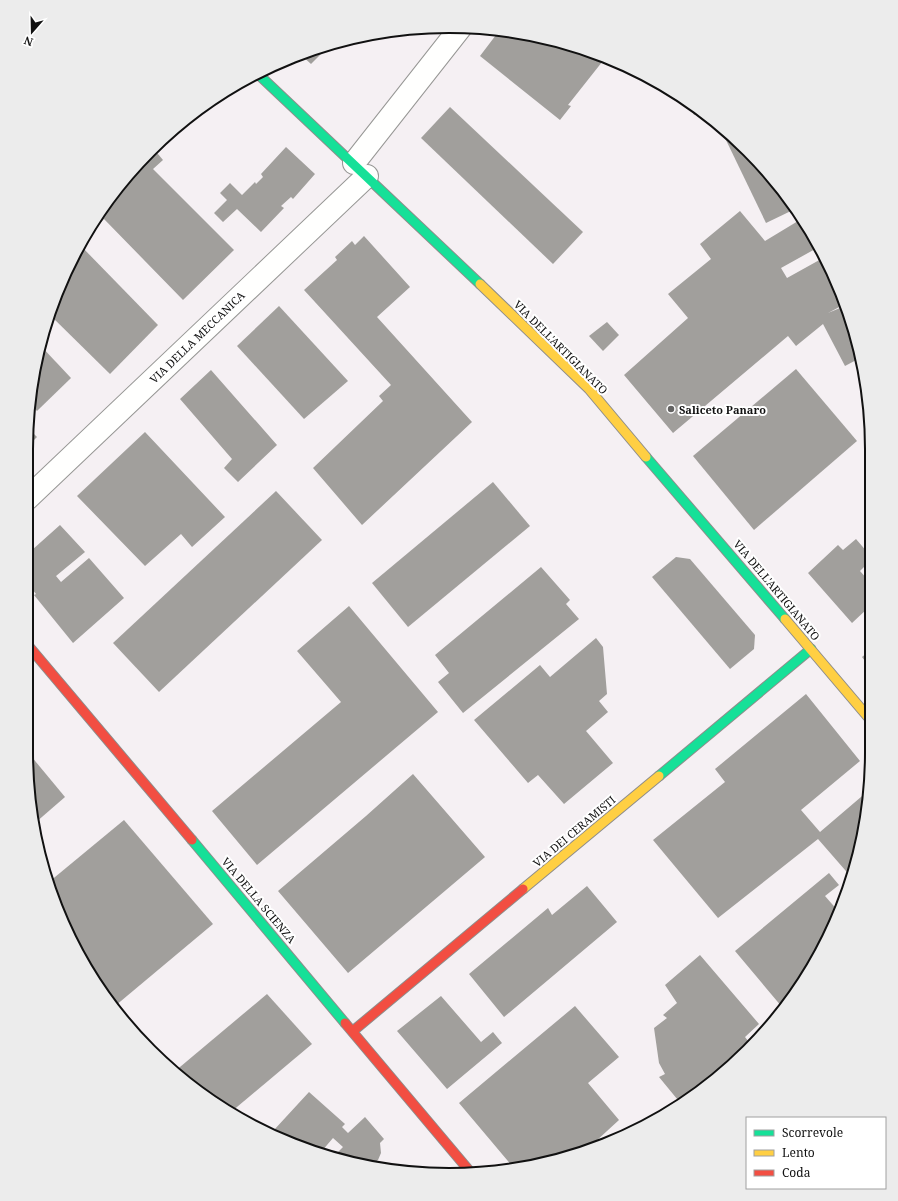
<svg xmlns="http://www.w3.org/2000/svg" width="898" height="1201" font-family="'Noto Serif',serif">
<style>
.industrial{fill:#f5f0f3}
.building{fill:#a19f9c}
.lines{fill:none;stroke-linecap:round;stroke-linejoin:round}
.street-casing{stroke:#979795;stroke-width:24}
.fast-casing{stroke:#8e8d8b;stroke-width:11}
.slow-casing{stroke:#8e8d8b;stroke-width:11}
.jam-casing{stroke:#8e8d8b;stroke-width:11}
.street{stroke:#fffffe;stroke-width:22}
.fast{stroke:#16e098;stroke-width:9}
.slow{stroke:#ffcf43;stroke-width:9}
.jam{stroke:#f24e42;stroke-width:9}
.poi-dot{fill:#646362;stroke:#fff;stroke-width:1.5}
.labels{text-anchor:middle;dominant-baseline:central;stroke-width:4;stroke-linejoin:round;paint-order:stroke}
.street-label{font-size:11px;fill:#111;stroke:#fff}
.poi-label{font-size:11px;font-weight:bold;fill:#111;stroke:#fff;text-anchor:start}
.rim{fill:none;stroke:#111;stroke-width:2}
</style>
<rect width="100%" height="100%" fill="#fdfcf7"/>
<polygon class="industrial" points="449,26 531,34 611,58 684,97 748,150 801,214 849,313 868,394 868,807 850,888 815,964 748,1051 684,1104 585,1152 477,1174 366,1167 262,1131 192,1088 150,1051 83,964 40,862 26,752 27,422 40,339 70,262 113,192 150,150 214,97 287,58 366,34"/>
<g class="building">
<polygon points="499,31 531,34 606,57 568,105 571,106 560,120 480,56"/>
<polygon points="329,46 311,64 300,54"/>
<polygon points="687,100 702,112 694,115"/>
<polygon points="450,107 583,232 553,264 421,138"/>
<polygon points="730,135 748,150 787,197 793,210 766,223 725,138"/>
<polygon points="286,147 315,174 293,199 291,197 281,206 284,208 261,232 237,209 223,222 214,213 227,200 220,193 230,183 242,195 255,182 256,184 263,177 261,174"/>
<polygon points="153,148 163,160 153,169 234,250 183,300 104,219 93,230 90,229 113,192"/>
<polygon points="740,211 765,241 803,218 817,248 781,268 787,278 823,258 845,304 828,313 840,308 846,320 848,319 847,317 850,315 860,358 845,366 823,324 796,346 788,336 673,433 624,375 688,318 668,294 711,259 700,244"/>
<polygon points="364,236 410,287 377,317 472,422 362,525 313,468 383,401 379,396 391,385 304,290 337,260 335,257 352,241 355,245"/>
<polygon points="80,245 158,325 110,374 50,315 70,262"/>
<polygon points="279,306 348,381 304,419 237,346"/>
<polygon points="607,322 619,335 603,351 589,336"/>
<polygon points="40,345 71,378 37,411 30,404"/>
<polygon points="796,369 857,441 754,530 693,456"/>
<polygon points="211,370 277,445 238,482 224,468 232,459 180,399"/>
<polygon points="27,427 37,437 27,447"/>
<polygon points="145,432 225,517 192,547 181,534 145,566 77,496"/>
<polygon points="493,482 530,526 408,627 372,583"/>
<polygon points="276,491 322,540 159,692 113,643"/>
<polygon points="60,525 85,552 56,576 61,582 89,558 124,598 73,643 34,595 36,594 28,584 33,580 26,573 27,548 29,546 32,550"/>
<polygon points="856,539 868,553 868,563 860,571 868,580 868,608 852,623 808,573 838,545 843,550"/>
<polygon points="676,557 690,559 755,635 754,649 730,669 652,577"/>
<polygon points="541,567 570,600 566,604 579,619 463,713 438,682 449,673 435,655"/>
<polygon points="349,606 438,712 257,865 212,811 341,702 297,651"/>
<polygon points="596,638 603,647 607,694 599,701 608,712 586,731 613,763 564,804 538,775 528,783 474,720 540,665 550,677"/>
<polygon points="868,652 868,665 862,657"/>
<polygon points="806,694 860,761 801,810 820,832 868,791 868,807 852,878 818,839 718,918 653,840 725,782 715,769"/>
<polygon points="26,750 65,797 35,823 26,752"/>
<polygon points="413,774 485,857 348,973 278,891 366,816"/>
<polygon points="124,820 213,924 115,1006 83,964 49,882"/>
<polygon points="829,873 839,885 825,896 839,912 815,964 782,1007 735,951"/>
<polygon points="587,886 617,922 504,1017 469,974 548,908 552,915"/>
<polygon points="700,955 759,1024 745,1037 752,1046 748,1051 682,1105 659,1077 665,1074 659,1063 654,1028 667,1018 663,1015 677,1003 665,985"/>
<polygon points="267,994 312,1044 231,1112 192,1088 174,1072"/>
<polygon points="441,996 481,1042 493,1032 502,1043 447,1089 397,1031"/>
<polygon points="575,1006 619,1057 588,1083 619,1120 595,1142 598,1146 585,1152 513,1167 459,1103"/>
<polygon points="309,1092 345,1124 342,1127 348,1133 365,1117 384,1139 380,1143 381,1153 378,1160 371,1165 364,1166 336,1154 343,1147 333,1138 321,1152 285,1139 274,1130"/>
</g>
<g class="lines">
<g class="street-casing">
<g id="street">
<polyline points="354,163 461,27"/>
<polyline points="27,499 367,176"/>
</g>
</g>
<g class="fast-casing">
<g id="fast">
<polyline points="258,74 480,284"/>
<polyline points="646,457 785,619"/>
<polyline points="659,776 811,649"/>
<polyline points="192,840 345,1023"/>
</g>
</g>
<g class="slow-casing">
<g id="slow">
<polyline points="480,284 589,389 646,457"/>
<polyline points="785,619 868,717"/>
<polyline points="523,889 659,776"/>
</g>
</g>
<g class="jam-casing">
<g id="jam">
<polyline points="26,643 192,840"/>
<polyline points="345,1023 472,1174"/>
<polyline points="353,1031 523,889"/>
</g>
</g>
<use href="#street" class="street"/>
<use href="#fast" class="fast"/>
<use href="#slow" class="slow"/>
<use href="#jam" class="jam"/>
</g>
<circle class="poi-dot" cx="671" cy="409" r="4"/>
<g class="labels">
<g class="street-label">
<text transform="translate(197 337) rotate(-44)">VIA DELLA MECCANICA</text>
<text transform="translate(561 347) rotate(45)">VIA DELL'ARTIGIANATO</text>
<text transform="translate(777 590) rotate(50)">VIA DELL'ARTIGIANATO</text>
<text transform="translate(574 831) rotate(-40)">VIA DEI CERAMISTI</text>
<text transform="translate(259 900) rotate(50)">VIA DELLA SCIENZA</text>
</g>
<g class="poi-label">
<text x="679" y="409">Saliceto Panaro</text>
</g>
</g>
<path d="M0 0H898V1201H0ZM449 33H449A416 416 0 0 1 865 449V752A416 416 0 0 1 449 1168H449A416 416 0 0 1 33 752V449A416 416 0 0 1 449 33Z" fill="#ececec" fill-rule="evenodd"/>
<path class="rim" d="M449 33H449A416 416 0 0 1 865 449V752A416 416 0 0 1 449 1168H449A416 416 0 0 1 33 752V449A416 416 0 0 1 449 33Z"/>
<rect x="746" y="1117" width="140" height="72" fill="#ffffff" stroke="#a0a0a0"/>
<rect x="754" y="1130" width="20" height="6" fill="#16e098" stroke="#a0a0a0"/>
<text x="782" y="1137" font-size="12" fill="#111111">Scorrevole</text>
<rect x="754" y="1150" width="20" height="6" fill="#ffcf43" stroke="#a0a0a0"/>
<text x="782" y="1157" font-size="12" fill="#111111">Lento</text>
<rect x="754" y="1170" width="20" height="6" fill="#f24e42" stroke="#a0a0a0"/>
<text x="782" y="1177" font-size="12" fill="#111111">Coda</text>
<g transform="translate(32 32) rotate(200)" stroke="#ffffff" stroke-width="3" paint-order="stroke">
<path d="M0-3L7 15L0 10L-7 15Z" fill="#111111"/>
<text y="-6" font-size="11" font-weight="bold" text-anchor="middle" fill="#111111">N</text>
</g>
</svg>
